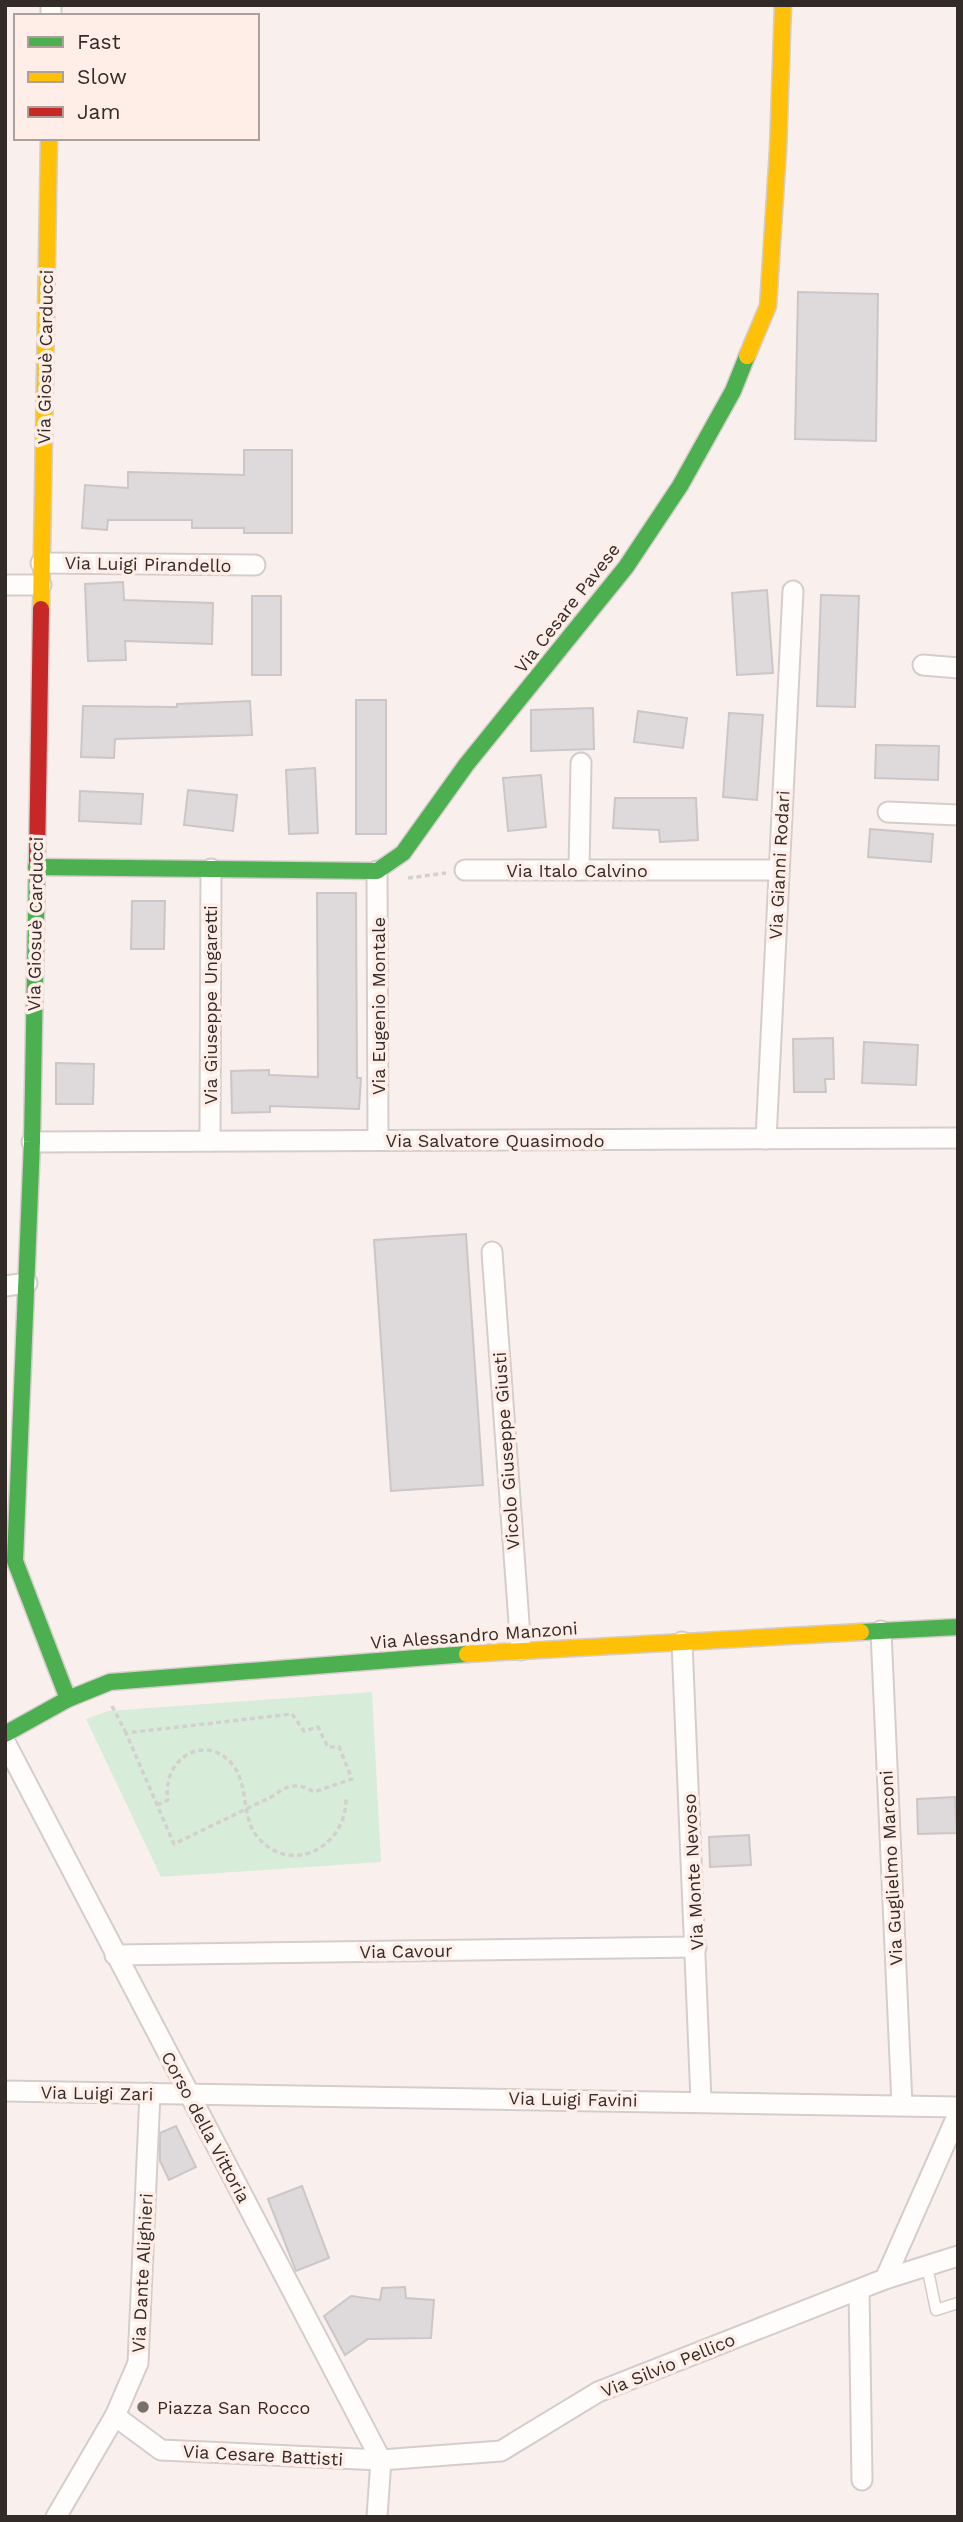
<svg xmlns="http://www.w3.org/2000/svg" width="963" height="2522" font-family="'Work Sans',sans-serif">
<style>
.green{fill:#d8ecda}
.building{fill:#ded9da;stroke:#cbc6c7;stroke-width:2}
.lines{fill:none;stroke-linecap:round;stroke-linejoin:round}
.lane-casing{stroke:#d5cdcb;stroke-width:13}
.street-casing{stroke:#d5cdcb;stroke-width:23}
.fast-casing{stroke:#d5cdcb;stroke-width:19}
.slow-casing{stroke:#d5cdcb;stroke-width:19}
.jam-casing{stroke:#d5cdcb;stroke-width:19}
.path{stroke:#d3d0cf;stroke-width:3.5;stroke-dasharray:5 3.5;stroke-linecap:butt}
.lane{stroke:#fefdfc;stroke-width:10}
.street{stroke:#fefdfc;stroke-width:19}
.fast{stroke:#4caf50;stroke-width:16}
.slow{stroke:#ffc107;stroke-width:16}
.jam{stroke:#c62828;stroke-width:16}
.poi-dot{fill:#78706d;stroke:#ffeee7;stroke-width:2.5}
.labels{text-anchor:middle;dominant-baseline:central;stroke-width:7;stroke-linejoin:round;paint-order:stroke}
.street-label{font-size:18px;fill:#332b28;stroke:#ffeee7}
.poi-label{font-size:18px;fill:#332b28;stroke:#ffeee7;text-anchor:start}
</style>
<rect width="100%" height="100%" fill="#f9f0ed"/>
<polygon class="green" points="372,1692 381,1862 161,1877 86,1719 108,1711"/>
<g class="building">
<polygon points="798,292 878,294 876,441 795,439"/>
<polygon points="244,450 292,450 292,533 244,533 244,528 192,528 192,520 108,520 107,530 82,528 85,485 128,488 128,472 244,475"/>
<polygon points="123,582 124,600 213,603 212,644 125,641 126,660 88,661 85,584"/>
<polygon points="767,590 773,673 737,675 732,593"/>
<polygon points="821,595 859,596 855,707 817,706"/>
<rect x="252" y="596" width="29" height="79"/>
<rect x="356" y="700" width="30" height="134"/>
<polygon points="250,701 252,735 115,739 114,758 81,757 83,706 177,707 177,704"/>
<polygon points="593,708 594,749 531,751 531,710"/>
<polygon points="638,711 687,718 683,748 634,742"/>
<polygon points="729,713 763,715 757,800 723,797"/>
<polygon points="876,745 939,746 938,780 875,778"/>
<polygon points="315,768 318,833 289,834 286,770"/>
<polygon points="541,775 546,827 508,831 503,778"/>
<polygon points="188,790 237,795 233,831 184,825"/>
<polygon points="80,791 143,794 141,824 79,821"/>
<polygon points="615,798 696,798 698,840 660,842 659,830 613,828"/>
<polygon points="870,829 933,834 931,862 868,857"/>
<polygon points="317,893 356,893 357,1078 361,1078 359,1109 270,1106 270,1112 232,1113 231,1071 269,1070 269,1075 318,1077"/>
<polygon points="132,901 165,901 164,949 131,949"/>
<polygon points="833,1038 834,1079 825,1079 826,1092 794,1092 793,1039"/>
<polygon points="864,1042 918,1045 916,1085 862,1083"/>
<polygon points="56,1063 94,1064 93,1104 56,1104"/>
<polygon points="466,1234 483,1485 391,1491 374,1240"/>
<polygon points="955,1797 957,1833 918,1834 917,1799"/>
<polygon points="749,1835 751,1865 710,1867 709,1837"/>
<polygon points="176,2126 196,2167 169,2180 160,2161 160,2133"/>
<polygon points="302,2186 329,2258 296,2271 268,2199"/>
<polygon points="405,2287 406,2298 434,2300 431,2338 368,2339 345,2355 324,2316 351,2296 380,2300 382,2288"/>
</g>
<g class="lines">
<g class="lane-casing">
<polyline id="lane" points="927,2266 936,2310 958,2303"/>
</g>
<g class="street-casing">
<g id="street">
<polyline points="51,16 51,5"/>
<polyline points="41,563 255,565"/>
<polyline points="5,585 41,585"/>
<polyline points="923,665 958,668"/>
<polyline points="888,812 958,815"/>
<polyline points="465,870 779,870"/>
<polyline points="579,870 581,763"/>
<polyline points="377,871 378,1140"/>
<polyline points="766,1139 793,591"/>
<polyline points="210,1141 211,869"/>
<polyline points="32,1142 958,1138"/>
<polyline points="492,1252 521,1650"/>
<polyline points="5,1286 27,1283"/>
<polyline points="881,1631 902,2105"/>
<polyline points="682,1642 701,2101"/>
<polyline points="5,1742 381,2460 377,2517"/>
<polyline points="115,1955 696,1947"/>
<polyline points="5,2091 958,2107"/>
<polyline points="885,2279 958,2114"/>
<polyline points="859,2290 862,2480"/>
<polyline points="115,2416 161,2450 381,2460 501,2451 598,2392 885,2279 958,2256"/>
<polyline points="56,2517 115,2416 138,2363 150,2093"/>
</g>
</g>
<g class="fast-casing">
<g id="fast">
<polyline points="37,860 32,1142 15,1561 68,1699"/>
<polyline points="36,867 377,871 403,853 466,765 626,567 680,486 733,391 747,356"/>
<polyline points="861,1632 958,1627"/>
<polyline points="5,1734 68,1699 110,1682 467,1654"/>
</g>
</g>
<g class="slow-casing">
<g id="slow">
<polyline points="747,356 768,306 778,150 783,5"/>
<polyline points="41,609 49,138"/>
<polyline points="467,1654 861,1632"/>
</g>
</g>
<g class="jam-casing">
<polyline id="jam" points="37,860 41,609"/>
</g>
<g class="path">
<polyline points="408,878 446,873"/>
<polyline points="112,1706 126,1733"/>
<path d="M292,1714L304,1731L318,1727L328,1747H339L352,1779L314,1792C300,1783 287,1784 275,1795L174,1844L126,1733Z"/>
<path d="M157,1805L168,1800C161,1759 205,1732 232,1764C249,1784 241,1815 256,1835C288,1877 346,1849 346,1799"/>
</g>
<use href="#lane" class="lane"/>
<use href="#street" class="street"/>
<use href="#fast" class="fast"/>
<use href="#slow" class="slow"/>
<use href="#jam" class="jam"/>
</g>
<circle class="poi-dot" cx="143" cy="2407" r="7"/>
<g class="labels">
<g class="street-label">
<text transform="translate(45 357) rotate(-89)">Via Giosuè Carducci</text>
<text transform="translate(148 564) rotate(1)">Via Luigi Pirandello</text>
<text transform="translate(567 608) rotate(-52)">Via Cesare Pavese</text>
<text transform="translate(779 865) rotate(-87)">Via Gianni Rodari</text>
<text x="577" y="870">Via Italo Calvino</text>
<text transform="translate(35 924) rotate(-89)">Via Giosuè Carducci</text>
<text transform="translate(210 1005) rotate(-90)">Via Giuseppe Ungaretti</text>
<text transform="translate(378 1006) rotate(-90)">Via Eugenio Montale</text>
<text x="495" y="1140">Via Salvatore Quasimodo</text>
<text transform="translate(506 1451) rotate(-94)">Vicolo Giuseppe Giusti</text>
<text transform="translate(474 1635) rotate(-4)">Via Alessandro Manzoni</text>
<text transform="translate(891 1868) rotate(-93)">Via Guglielmo Marconi</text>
<text transform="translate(693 1872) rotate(-93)">Via Monte Nevoso</text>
<text transform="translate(406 1951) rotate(-1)">Via Cavour</text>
<text transform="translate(97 2093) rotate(1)">Via Luigi Zari</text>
<text transform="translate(573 2099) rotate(1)">Via Luigi Favini</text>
<text transform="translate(206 2127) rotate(62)">Corso della Vittoria</text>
<text transform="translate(142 2273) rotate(-87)">Via Dante Alighieri</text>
<text transform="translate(668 2365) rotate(-22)">Via Silvio Pellico</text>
<text transform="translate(263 2455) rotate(3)">Via Cesare Battisti</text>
</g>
<g class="poi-label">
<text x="157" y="2407">Piazza San Rocco</text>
</g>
</g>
<rect width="963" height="2522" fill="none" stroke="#332b28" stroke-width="14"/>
<rect x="14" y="14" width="245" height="126" fill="#ffeee7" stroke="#ada09b" stroke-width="2"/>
<rect x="28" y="37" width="35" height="10" fill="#4caf50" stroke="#ada09b" stroke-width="2"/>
<text x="77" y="49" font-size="21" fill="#332b28">Fast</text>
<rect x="28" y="72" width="35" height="10" fill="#ffc107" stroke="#ada09b" stroke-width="2"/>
<text x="77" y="84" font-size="21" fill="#332b28">Slow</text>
<rect x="28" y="107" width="35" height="10" fill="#c62828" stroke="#ada09b" stroke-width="2"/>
<text x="77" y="119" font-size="21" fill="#332b28">Jam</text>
</svg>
